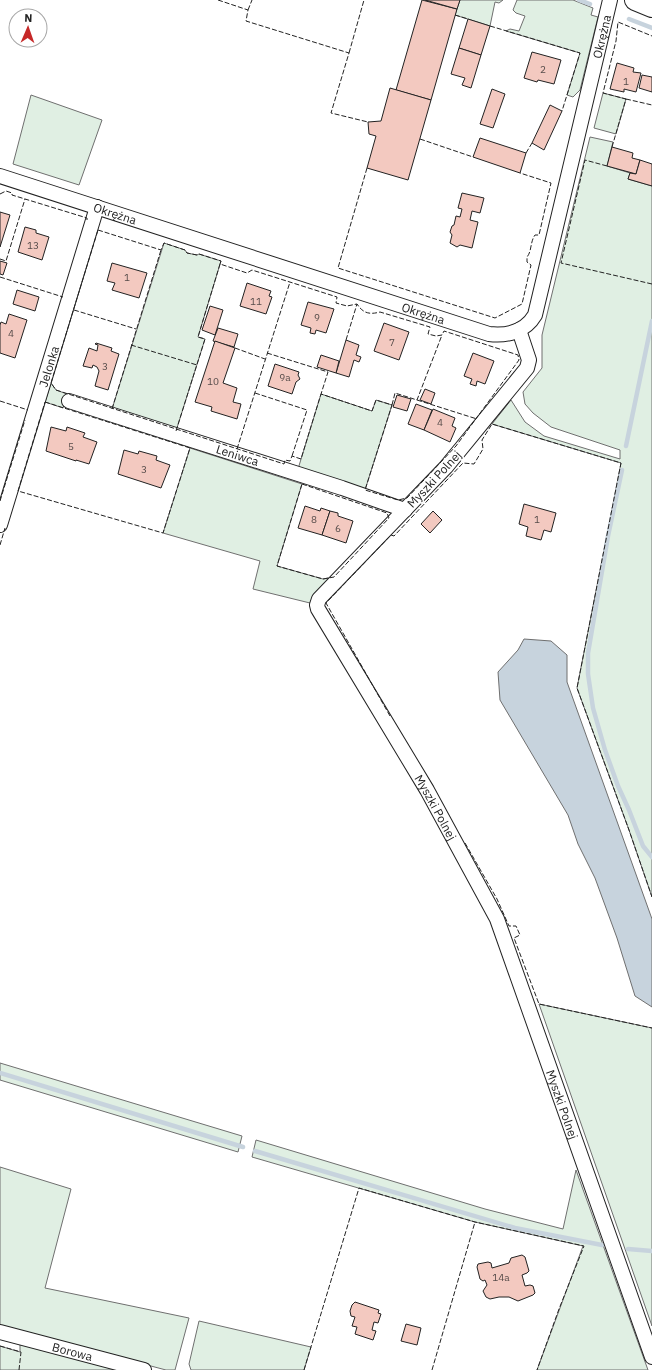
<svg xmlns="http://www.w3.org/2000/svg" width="652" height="1370" font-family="'IBM Plex Sans',sans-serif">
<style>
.green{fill:#e0efe3;stroke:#6f6f6f}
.water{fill:#c7d3dd;stroke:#6f6f6f}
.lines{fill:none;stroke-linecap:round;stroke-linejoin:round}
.stream{stroke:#c7d3dd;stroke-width:4.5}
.building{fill:#f3c9c0;stroke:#222}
.street-casing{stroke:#222;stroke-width:16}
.secondary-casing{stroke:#222;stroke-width:22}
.street{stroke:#fff;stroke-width:14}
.secondary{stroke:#fff;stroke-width:20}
.fence{stroke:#222;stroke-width:1;stroke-dasharray:5 2;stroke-linecap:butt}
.labels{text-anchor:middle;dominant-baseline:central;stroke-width:3;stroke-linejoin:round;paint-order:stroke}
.number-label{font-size:10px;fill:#564c4a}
.street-label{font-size:12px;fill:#222;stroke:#fff}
</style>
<rect width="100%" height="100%" fill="#fff"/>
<g class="green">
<polygon points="460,0 503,0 499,3 495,2 490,26 455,15"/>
<polygon points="517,0 573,0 593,8 591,15 598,17 580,90 573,97 567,95 580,53 506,31 510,29 519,31 525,16 516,13 513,10"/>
<polygon points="603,93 626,99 616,134 594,128"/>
<polygon points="31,95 102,120 79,185 13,164"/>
<polygon points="590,137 613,142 607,166 630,173 628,179 652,186 652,897 629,830 577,688 621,463 492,424 511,400 525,422 544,436 620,459 620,450 551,427 533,413 525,404 523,392 542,368 542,335"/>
<polygon points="164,243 185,250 187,253 197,255 199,254 221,261 198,337 205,339 176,431 112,409"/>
<polygon points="51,383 56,390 67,394 63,408 45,402"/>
<polygon points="321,394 372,411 376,400 392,405 365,490 298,469"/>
<polygon points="190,448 302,484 277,566 323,579 334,577 310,603 253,589 260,561 163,533"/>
<polygon points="539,1004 652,1028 652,1326"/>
<polygon points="0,1063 242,1136 238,1152 0,1080"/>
<polygon points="256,1140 485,1209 563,1229 576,1170 648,1370 537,1370 583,1246 475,1222 252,1157"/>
<polygon points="0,1167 71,1189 45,1288 189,1318 175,1370 166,1370 0,1326"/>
<polygon points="199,1321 311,1347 304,1370 191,1370 189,1364"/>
<polygon points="20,1344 122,1370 0,1370 0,1346 20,1352"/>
</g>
<polygon class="water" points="524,639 551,641 567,655 567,682 652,919 652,1007 635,996 617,938 595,878 578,844 568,815 500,700 498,672 518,650"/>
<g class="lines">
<g class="stream">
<polyline points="579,0 590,4"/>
<polyline points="629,19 652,28"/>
<polyline points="626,446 652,321"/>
<polyline points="622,470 608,536 588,653 588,674 593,708 605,750 618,786 629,810 643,846 652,857"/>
<polyline points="0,1073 243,1147"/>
<polyline points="255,1151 515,1228 602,1245"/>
<polyline points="628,1249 652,1251"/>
</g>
</g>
<g class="building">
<polygon points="422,0 457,9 431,100 396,90"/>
<polygon points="425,0 460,0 457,9"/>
<polygon points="468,19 490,26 481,55 459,48"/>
<polygon points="459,48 481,55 471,88 462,85 465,78 451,74"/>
<polygon points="532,52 561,60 554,84 538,80 537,82 524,78"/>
<polygon points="617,63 634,68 633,72 641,73 636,92 624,89 624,92 610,89"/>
<polygon points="642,75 652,77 652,92 639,88"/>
<polygon points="390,88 431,100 408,180 367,168 376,136 369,134 368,122 381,121"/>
<polygon points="492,89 505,94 493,128 480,124"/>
<polygon points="550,105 562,111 544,150 532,143"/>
<polygon points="480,138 526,153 520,173 473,157"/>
<polygon points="612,147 633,153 632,158 640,160 636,174 607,166"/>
<polygon points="640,160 652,164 652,186 628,179 630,173 636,174"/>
<polygon points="462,193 484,198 480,213 472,211 470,220 478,222 472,248 460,245 457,247 450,243 452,235 450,232 452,226 454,225 456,216 460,217 462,209 458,208"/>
<polygon points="0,212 10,215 0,247"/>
<polygon points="25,227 36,230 36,233 49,237 42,260 18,252"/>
<polygon points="0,261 7,263 3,275 0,274"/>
<polygon points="112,263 147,273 139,298 112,290 115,283 107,281"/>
<polygon points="247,283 271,291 269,296 272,297 266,314 240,306"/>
<polygon points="17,290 39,297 35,311 13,304"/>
<polygon points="308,302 334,309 326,333 316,330 315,334 310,333 311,328 301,325"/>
<polygon points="210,306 223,310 215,335 202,330"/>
<polygon points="9,314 27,320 15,358 0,353 0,325 1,322 6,324"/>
<polygon points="384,323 409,332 399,360 374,351"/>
<polygon points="218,328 238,334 234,347 213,341"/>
<polygon points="346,340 359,345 356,355 361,357 359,362 354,360 349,377 336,373"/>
<polygon points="215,341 235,348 223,383 237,388 233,402 241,404 237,419 211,411 212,407 195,402"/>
<polygon points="96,343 112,348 111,351 119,354 108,390 95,386 99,371 97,367 93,365 92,368 83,366 89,348 97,351 98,345 95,344"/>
<polygon points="473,353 494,361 485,384 477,381 476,386 470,384 472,379 464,376"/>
<polygon points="321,355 339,361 336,373 317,367"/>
<polygon points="275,364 299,372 298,375 300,379 296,382 292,394 268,386"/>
<polygon points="425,389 435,393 431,404 420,400"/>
<polygon points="397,395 411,399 407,411 393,407"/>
<polygon points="416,404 432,410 424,430 408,424"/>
<polygon points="433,409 455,418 452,426 456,428 450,442 424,430"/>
<polygon points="51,427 66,431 67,427 85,433 83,437 97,442 89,464 76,460 76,461 46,451"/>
<polygon points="124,450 138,454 139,451 157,456 156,460 170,465 161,488 118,474"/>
<polygon points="524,504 556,513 551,532 544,530 541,540 526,536 528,527 519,524"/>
<polygon points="305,506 320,511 321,508 330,511 322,535 298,528"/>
<polygon points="330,511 338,513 338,516 353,521 346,543 322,535"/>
<polygon points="433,511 442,520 430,533 421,524"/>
<polygon points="522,1255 525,1257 529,1271 527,1273 522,1275 525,1286 530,1285 533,1286 535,1293 533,1295 518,1301 509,1297 499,1297 490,1299 486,1297 483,1291 487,1285 485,1280 483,1281 480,1279 477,1267 478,1264 488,1262 491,1263 492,1268 509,1263 511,1258"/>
<polygon points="355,1302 379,1310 378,1313 381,1314 378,1323 374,1322 372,1330 376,1331 373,1340 355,1334 357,1327 352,1326 355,1317 351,1316 350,1311 352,1305"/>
<polygon points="406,1324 421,1328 417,1345 401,1341"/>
</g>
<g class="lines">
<g class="street-casing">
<g id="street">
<path id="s1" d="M0,176L489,334C507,336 525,332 535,315L610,0"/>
<path id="s2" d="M519,330L529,360L527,368L446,467L319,599L317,605L318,609L427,790L497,919L652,1357"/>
<path id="s3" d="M69,401L342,488L405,510"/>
<path id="s4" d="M0,525L97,207"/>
<path id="s5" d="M0,1332L144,1370"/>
</g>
</g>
<g class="secondary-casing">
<polyline id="secondary" points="635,0 652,7"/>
</g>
<use href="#street" class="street"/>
<use href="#secondary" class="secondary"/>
<g class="fence">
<polyline points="218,0 248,10 246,21 349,53 331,113 368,122"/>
<polyline points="248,10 252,0"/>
<polyline points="455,15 468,19"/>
<polyline points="490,26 580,53 562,111"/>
<polyline points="349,53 364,0"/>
<polyline points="626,99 652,105"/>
<polyline points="420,139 473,157"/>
<polyline points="612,147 626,99 603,93 616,41 618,22 652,36"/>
<polyline points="526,153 532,143"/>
<polyline points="607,166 585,160 561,263 652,284"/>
<path d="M367,168L338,268L495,318L522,304L531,265L527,262V257C532,251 530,242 535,235H539L551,183L520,173"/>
<polyline points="0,194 6,191 12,193 12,195 87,218 87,220"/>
<path d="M98,230L161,250L164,243L185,250L187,253L197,255L199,254L221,261L220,264L247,273L252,270L337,297L336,303L347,306L357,304C363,313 369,315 380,312L430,327L428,334L436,336L442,335L444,331L518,355L519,360L456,446L407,498L398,500L365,490L392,405L376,400L372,411L321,394L301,459L292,456L290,461L285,460L284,464L56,390L51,383Z"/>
<polyline points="0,259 6,261 25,199"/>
<polyline points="0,277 63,297"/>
<polyline points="74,310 136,329"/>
<polyline points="346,340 357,304"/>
<polyline points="131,345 197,365"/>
<polyline points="235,348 265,359"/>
<polyline points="267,353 328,372 321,394"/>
<polyline points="255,393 307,410 292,456"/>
<polyline points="417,400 477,419"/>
<polyline points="0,401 28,410"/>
<polygon points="45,402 190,448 163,533 18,491"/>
<polyline points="392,405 395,393 417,400 442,335"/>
<polyline points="112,409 161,250"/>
<polyline points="176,431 205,339 198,337 220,264"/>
<polyline points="237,449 290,282"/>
<polygon points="302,484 387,513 389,518 334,577 323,579 277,566"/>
<polyline points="0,501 25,420"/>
<polyline points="0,545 5,528"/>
<polyline points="390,716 326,603 391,535 394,536 463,463 474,464 483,449 482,440 492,424 621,463 577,688 629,830 652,897"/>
<polyline points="465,843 497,899 509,926 516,926 520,935 514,938 539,1004 652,1028"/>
<polyline points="0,1346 21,1352 19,1370"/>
<polyline points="304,1370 359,1188 475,1222 584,1246 559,1309 537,1370"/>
<polyline points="432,1370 475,1222"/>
</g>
</g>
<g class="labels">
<g class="number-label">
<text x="543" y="69">2</text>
<text x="626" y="81">1</text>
<text x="33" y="245">13</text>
<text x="127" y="277">1</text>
<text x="256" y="301">11</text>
<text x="317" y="317">9</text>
<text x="11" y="333">4</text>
<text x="392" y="342">7</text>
<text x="105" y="366">3</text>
<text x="285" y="377">9a</text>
<text x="213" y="381">10</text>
<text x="440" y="422">4</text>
<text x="71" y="446">5</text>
<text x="144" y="469">3</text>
<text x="314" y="519">8</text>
<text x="537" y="519">1</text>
<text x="338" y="528">6</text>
<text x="501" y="1277">14a</text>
</g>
<g class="street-label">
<text stroke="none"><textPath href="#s1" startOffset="853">Okrężna</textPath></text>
<text stroke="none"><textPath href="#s1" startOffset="121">Okrężna</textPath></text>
<text stroke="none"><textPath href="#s1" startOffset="445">Okrężna</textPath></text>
<text stroke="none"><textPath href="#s4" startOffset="166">Jelonka</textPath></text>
<text stroke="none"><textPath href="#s3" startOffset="177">Leniwca</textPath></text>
<text transform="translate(434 479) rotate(-47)">Myszki Polnej</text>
<text stroke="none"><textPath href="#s2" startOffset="592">Myszki Polnej</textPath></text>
<text stroke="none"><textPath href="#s2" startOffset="916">Myszki Polnej</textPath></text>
<text stroke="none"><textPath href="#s5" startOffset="75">Borowa</textPath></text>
</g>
</g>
<g transform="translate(28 28) rotate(2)"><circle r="19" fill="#ffffff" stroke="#a7a7a7"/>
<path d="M0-3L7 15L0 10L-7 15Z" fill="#c62828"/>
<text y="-6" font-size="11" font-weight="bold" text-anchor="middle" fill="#222222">N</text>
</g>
</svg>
